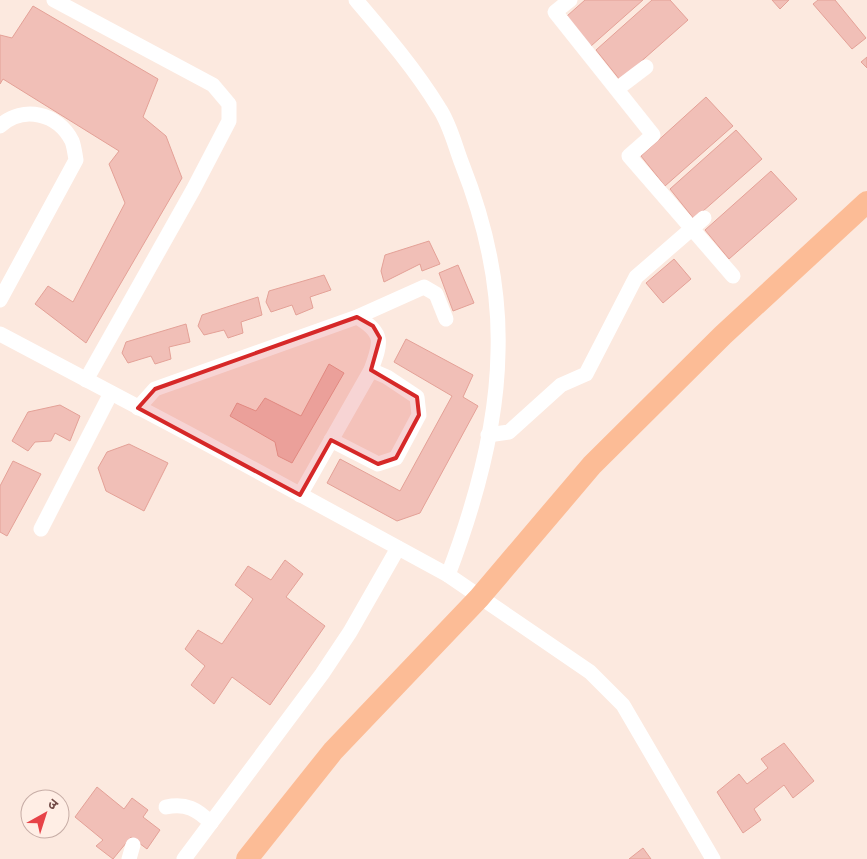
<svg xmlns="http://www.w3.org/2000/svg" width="867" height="859" font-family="'PT Sans','Noto Sans Devanagari',sans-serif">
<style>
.building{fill:#f1bfb7;stroke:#e4a197}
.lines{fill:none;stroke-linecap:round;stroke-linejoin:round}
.minor{stroke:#fff;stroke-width:15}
.primary{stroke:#fcbc96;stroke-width:22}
.marked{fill:#d62828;fill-opacity:0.2;stroke:#d62828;stroke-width:4;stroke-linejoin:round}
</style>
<rect width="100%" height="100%" fill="#fce9df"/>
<g class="building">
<polygon points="585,0 643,0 591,46 567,16"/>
<polygon points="652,0 670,0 688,20 620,80 596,50"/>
<polygon points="772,0 789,0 780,9"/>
<polygon points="818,0 835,0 866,38 852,49 813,4"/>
<polygon points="33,6 158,79 143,117 166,136 182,178 86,343 35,304 48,286 73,302 125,203 109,164 119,151 3,79 0,84 0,35 12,38"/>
<polygon points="867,57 867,68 861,62"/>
<polygon points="706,97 733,126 665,186 641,156"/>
<polygon points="736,130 762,159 694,219 670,189"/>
<polygon points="771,171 797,199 729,259 705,230"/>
<polygon points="429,241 440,264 422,271 420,264 384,282 381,271 385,255"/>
<polygon points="674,259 691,279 663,303 646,283"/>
<polygon points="458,265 474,303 453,311 439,273"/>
<polygon points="324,275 331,290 310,297 313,308 296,315 292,305 271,312 266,302 269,291"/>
<polygon points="258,297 262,315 241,322 243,333 228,338 224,330 204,335 198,326 202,315"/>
<polygon points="186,324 190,342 169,347 171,359 155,364 151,356 128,363 122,353 126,342"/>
<polygon points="406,339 473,375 463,397 478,406 420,513 397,521 327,483 340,459 400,491 452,396 394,362"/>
<polygon points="329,364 344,373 292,463 278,456 275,442 230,416 237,403 256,411 265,398 301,416"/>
<polygon points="60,405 80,416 70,441 55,433 51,441 35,442 28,451 12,441 28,412"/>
<polygon points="129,444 168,463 144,511 106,491 98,468 107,452"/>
<polygon points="13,461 41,474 7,536 0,532 0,486"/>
<polygon points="285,560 303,574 286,597 325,626 270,705 232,677 214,704 191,685 205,666 185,649 198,630 222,644 253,599 235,585 248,566 271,580"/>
<polygon points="784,743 814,781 793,798 784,785 754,809 761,820 743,833 717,792 739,774 747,784 768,768 761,759"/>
<polygon points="97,787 124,809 132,798 148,810 143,817 160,830 147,849 131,837 113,859 96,846 103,840 75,817"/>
<polygon points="643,848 651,859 629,859"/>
</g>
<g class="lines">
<g class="minor">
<polyline points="54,0 213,85 229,104 229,121 193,190 86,380"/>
<path d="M356,0C385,34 415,69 439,108C450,124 455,146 462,164C485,222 500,288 498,352C497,425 474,507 448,575L590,672L623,705L713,859"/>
<polyline points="570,0 555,12 653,135 629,156 733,276"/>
<polyline points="617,89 646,67"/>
<path d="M0,126C23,105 58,113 72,141C74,146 75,154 76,160L0,300"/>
<polyline points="357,317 424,287 436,294 446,319"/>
<polyline points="0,334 189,434 448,575"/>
<path d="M138,408L155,389L357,317C385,333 381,343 371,370L300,495"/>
<polyline points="488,435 509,432 561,385 586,374 636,277 704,218"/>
<polyline points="331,440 378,464 396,458 419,415 417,397 387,377 371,370"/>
<polyline points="41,529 111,393"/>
<path d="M166,807C186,803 197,809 211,823"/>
<polyline points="129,859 133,845"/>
<polyline points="184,859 322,674 350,632 398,548"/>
</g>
<polyline class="primary" points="247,859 333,751 479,598 592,465 723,335 867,202"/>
</g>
<path class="marked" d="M357,317L373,326L380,338L371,370L417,397L419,415L396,458L378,464L331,440L300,495L138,408L155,389Z"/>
<g transform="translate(45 814) rotate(39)"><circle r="24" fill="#ffeee5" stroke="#c7ada6"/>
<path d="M0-4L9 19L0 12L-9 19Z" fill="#e74348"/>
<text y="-8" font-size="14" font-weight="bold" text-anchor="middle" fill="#724b47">उ</text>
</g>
</svg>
